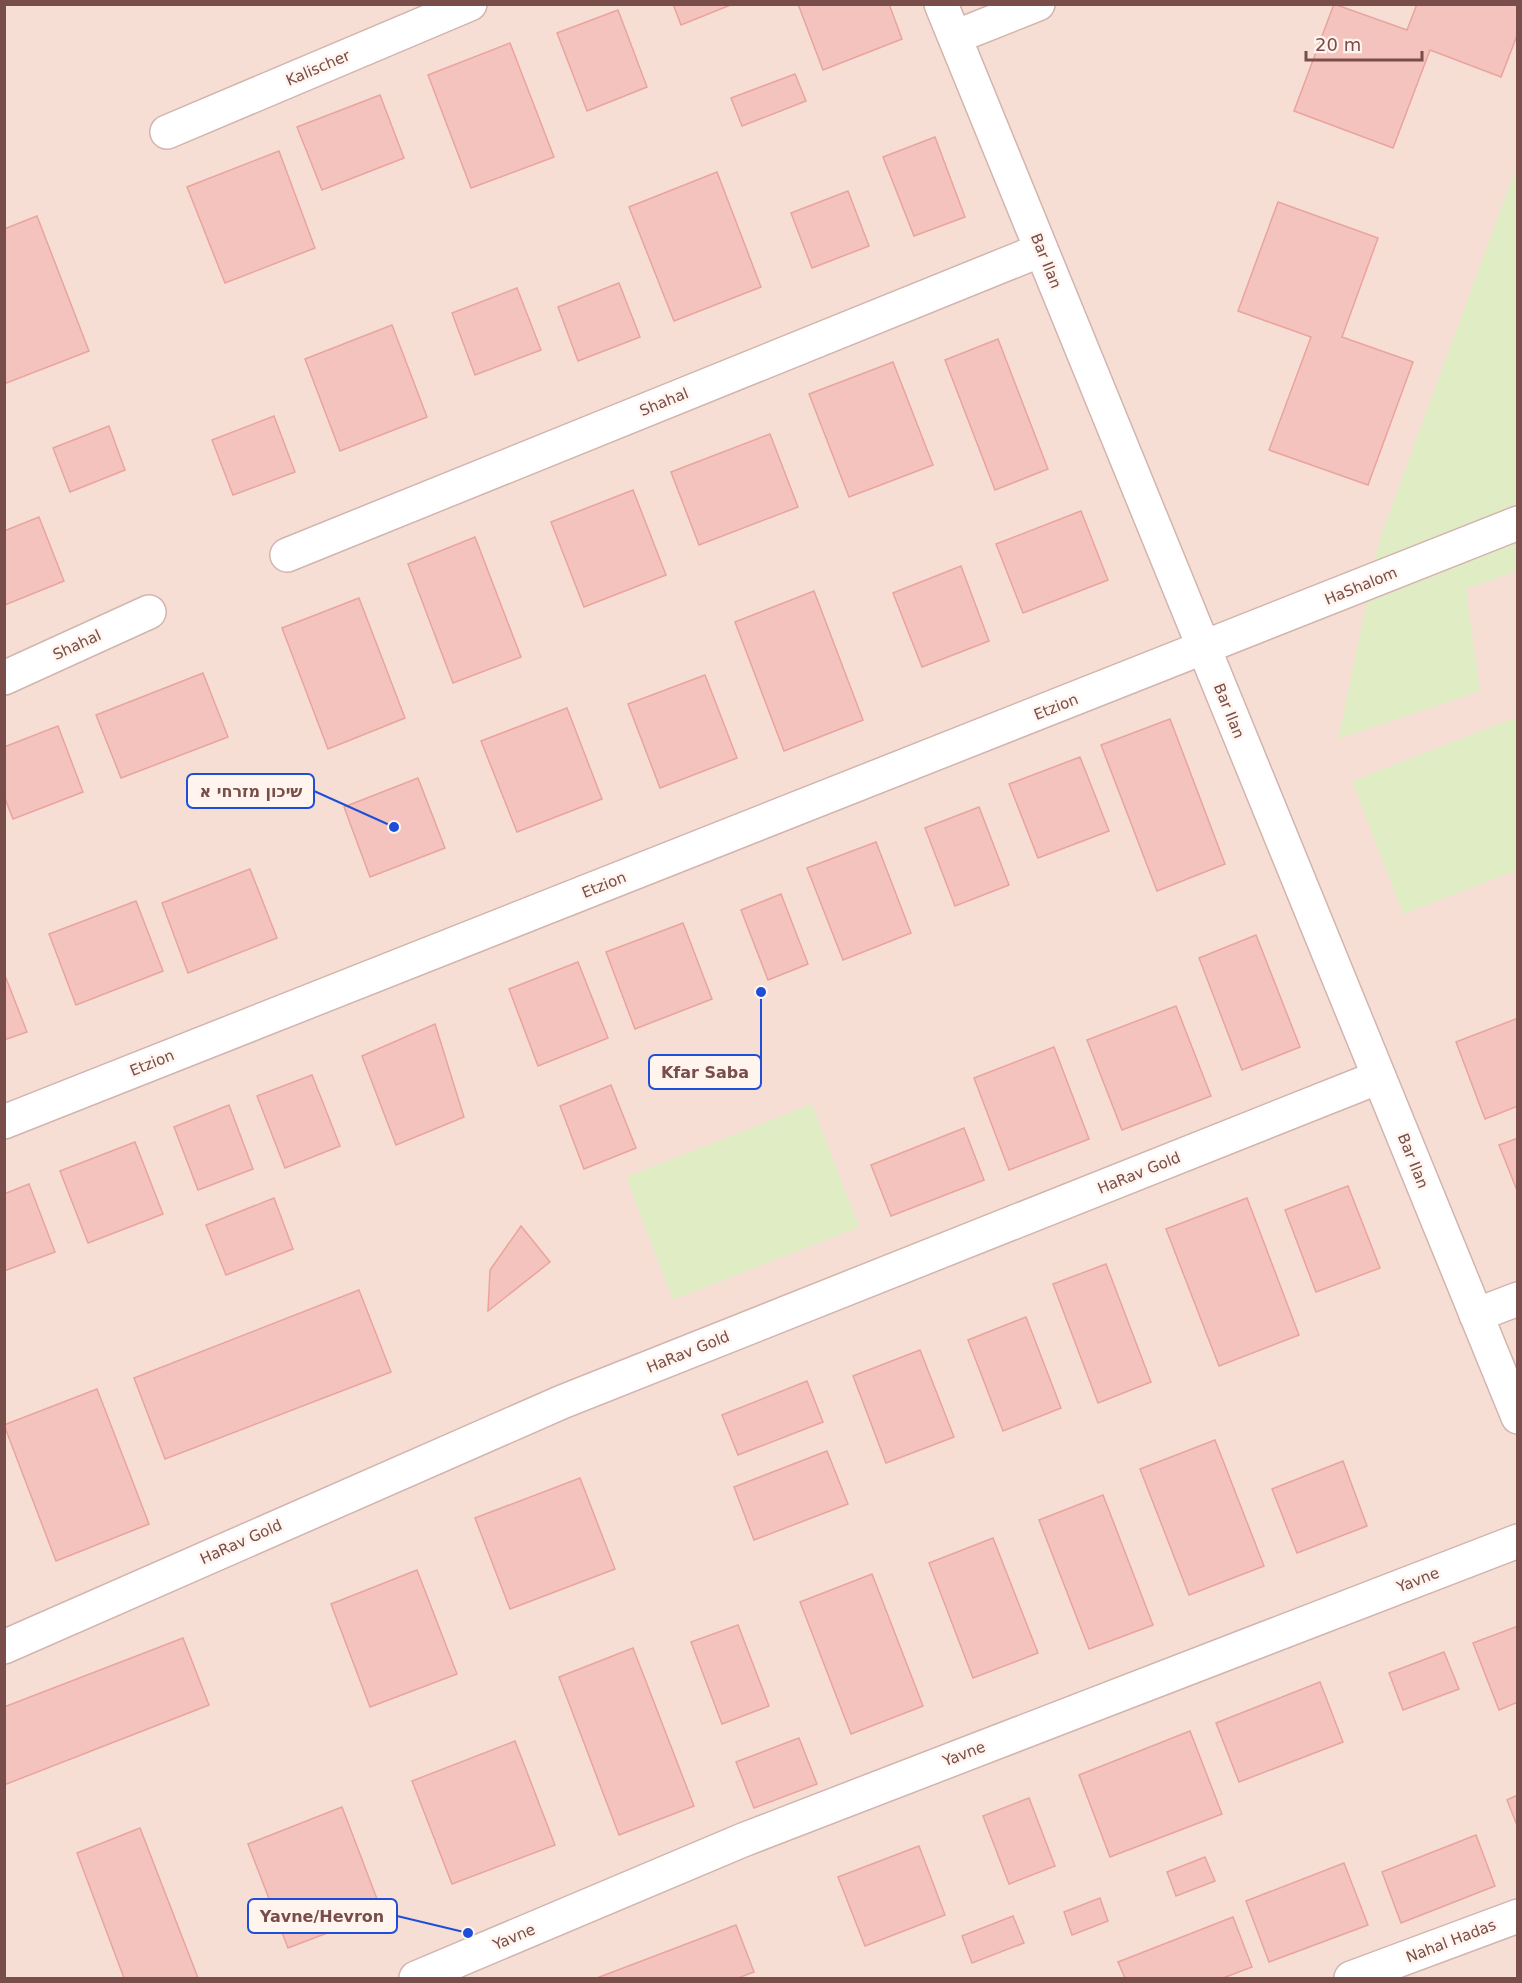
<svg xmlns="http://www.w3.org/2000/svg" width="1522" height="1983" font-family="'DejaVu Sans','Noto Sans Hebrew',sans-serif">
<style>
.residential{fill:#f6ded5}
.green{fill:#e0edc4}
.building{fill:#f5c3bd;stroke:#e9a49c;stroke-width:1.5}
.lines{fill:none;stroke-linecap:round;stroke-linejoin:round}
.minor-casing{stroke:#d3b4ae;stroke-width:36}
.tertiary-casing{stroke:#d3b4ae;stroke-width:36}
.minor{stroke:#fff;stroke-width:33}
.tertiary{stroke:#fff;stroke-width:33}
.labels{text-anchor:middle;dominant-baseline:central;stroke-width:5;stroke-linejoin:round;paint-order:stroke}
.street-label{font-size:15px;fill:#794d49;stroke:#fff4ee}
.leader{fill:none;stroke:#1d4ed8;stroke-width:2}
.callout-dot{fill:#1d4ed8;stroke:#fff4ee;stroke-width:2}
.callout{fill:#fff4ee;stroke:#1d4ed8;stroke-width:2}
.callout-label{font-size:16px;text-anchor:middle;font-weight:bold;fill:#794d49}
</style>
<rect width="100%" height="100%" fill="#feeee7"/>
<rect class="residential" x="5" y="5" width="1512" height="1973"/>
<g class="green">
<polygon points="1517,165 1517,571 1466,589 1480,691 1338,739 1380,538"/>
<polygon points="1517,717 1517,870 1403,914 1352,781"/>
<polygon points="812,1104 859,1227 673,1300 626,1177"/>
</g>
<g class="building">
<polygon points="673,4 733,4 681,25"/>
<polygon points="798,4 889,4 902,39 823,70"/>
<polygon points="1334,4 1407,30 1417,4 1518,4 1518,33 1501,77 1430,50 1393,148 1294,111"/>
<polygon points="618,10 647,87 587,111 557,33"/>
<polygon points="510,43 554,157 471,188 428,75"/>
<polygon points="795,74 806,101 742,126 731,98"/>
<polygon points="380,95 404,158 322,190 297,127"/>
<polygon points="935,137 965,217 914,236 883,157"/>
<polygon points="279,151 315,248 225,283 187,187"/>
<polygon points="717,172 761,287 674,321 629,207"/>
<polygon points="848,191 869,246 812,268 791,213"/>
<polygon points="1278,202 1378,238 1342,337 1413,362 1368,485 1269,450 1311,337 1238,311"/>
<polygon points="37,216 89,351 4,384 4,229"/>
<polygon points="619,283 640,337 578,361 558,307"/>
<polygon points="517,288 541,350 475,375 452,313"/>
<polygon points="392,325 427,417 340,451 305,359"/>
<polygon points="998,339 1048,469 995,490 945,360"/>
<polygon points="893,362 933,465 849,497 809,394"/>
<polygon points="274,416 295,472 233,495 212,440"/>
<polygon points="109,426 125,470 70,492 53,448"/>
<polygon points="770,434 798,507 699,545 671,472"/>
<polygon points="633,490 666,575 584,607 551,522"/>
<polygon points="1081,511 1108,580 1023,613 996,544"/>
<polygon points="39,517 64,581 5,605 4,531"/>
<polygon points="475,537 521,657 453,683 408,564"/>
<polygon points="961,566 989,641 922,667 893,593"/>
<polygon points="814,591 863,720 784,751 735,622"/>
<polygon points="359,598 405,718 328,749 282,628"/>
<polygon points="203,673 228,737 121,778 96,715"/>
<polygon points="705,675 737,758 660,788 628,704"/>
<polygon points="567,708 602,799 517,832 481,741"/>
<polygon points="1170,719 1225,864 1157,891 1101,745"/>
<polygon points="58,726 83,792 13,819 4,796 4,747"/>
<polygon points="1080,757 1109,831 1038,858 1009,784"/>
<polygon points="418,778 445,848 370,877 344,807"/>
<polygon points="979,807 1009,885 955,906 925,828"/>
<polygon points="876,842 911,933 843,960 807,868"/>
<polygon points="250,869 277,938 188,973 162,903"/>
<polygon points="781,894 808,964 768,980 741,910"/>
<polygon points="136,901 163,971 76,1005 49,934"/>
<polygon points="683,923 712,999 635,1029 606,952"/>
<polygon points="1256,935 1300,1047 1242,1070 1199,958"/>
<polygon points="578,962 608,1038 538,1066 509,989"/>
<polygon points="4,973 27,1032 4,1040"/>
<polygon points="1176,1006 1211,1096 1122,1130 1087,1040"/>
<polygon points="1518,1018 1518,1106 1485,1119 1456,1042"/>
<polygon points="435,1024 464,1117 396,1145 362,1056"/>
<polygon points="1054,1047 1089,1139 1009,1170 974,1078"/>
<polygon points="312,1075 340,1146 285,1168 257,1096"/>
<polygon points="611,1085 636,1148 584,1169 560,1106"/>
<polygon points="229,1105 253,1169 198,1190 174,1127"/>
<polygon points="964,1128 984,1180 891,1216 871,1165"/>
<polygon points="1518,1138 1518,1193 1499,1145"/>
<polygon points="135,1142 163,1214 88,1243 60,1171"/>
<polygon points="29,1184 55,1252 4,1271 4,1194"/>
<polygon points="1348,1186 1380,1268 1316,1292 1285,1210"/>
<polygon points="274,1198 293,1249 226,1275 206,1225"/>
<polygon points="1247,1198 1299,1335 1219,1366 1166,1229"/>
<polygon points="521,1226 550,1262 488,1311 490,1270"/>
<polygon points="1106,1264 1151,1382 1098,1403 1053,1284"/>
<polygon points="359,1290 391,1372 165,1459 134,1378"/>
<polygon points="1026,1317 1061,1408 1003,1431 968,1340"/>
<polygon points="920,1350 954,1437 886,1463 853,1376"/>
<polygon points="807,1381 823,1422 738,1455 722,1415"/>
<polygon points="97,1389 149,1524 56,1561 4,1425"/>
<polygon points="1215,1440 1264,1566 1189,1595 1140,1469"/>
<polygon points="827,1451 848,1504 754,1540 734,1487"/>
<polygon points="1343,1461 1367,1526 1297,1553 1272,1489"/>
<polygon points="580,1478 615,1569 510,1609 475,1518"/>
<polygon points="1103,1495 1153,1625 1089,1649 1039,1520"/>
<polygon points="993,1538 1038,1653 973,1678 929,1563"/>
<polygon points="417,1570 457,1674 370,1707 331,1604"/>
<polygon points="872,1574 923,1706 851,1734 800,1602"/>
<polygon points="738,1625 769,1706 722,1724 691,1642"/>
<polygon points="1518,1626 1518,1702 1499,1710 1473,1643"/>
<polygon points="183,1638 209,1705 4,1785 4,1707"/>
<polygon points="633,1648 694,1806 619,1835 559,1677"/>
<polygon points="1444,1652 1459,1689 1403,1710 1389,1673"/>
<polygon points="1320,1682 1343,1742 1239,1782 1216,1723"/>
<polygon points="1190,1731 1222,1814 1110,1857 1079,1775"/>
<polygon points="799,1738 817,1784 754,1808 736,1762"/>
<polygon points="515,1741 555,1845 452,1884 412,1781"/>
<polygon points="1518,1795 1518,1828 1507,1800"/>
<polygon points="1029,1798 1055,1866 1009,1884 983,1816"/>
<polygon points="342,1807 382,1912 288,1948 248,1844"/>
<polygon points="140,1828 198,1978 124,1978 77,1853"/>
<polygon points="1476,1835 1495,1886 1401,1923 1382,1872"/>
<polygon points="919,1846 945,1915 865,1946 838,1877"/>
<polygon points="1205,1857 1215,1881 1176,1896 1167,1872"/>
<polygon points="1344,1863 1368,1925 1269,1962 1246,1901"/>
<polygon points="1100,1898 1108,1921 1072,1935 1064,1912"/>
<polygon points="1013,1916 1024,1943 972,1963 962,1936"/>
<polygon points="1233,1917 1252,1967 1223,1978 1125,1978 1118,1962"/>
<polygon points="736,1925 754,1972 738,1978 597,1978"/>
</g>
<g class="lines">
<g class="minor-casing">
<g id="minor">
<polyline points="955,37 1038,4"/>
<polyline points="167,132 470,4"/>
<polyline points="287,555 1041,250"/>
<polyline points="4,678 149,612"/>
<polyline points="4,1122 1518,523"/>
<polyline points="1476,1315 1518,1299"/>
<polyline points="4,1647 562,1402 1379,1077"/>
<polyline points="416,1978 743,1840 1518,1541"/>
<polyline points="1351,1978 1518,1916"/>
</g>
</g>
<g class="tertiary-casing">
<polyline id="tertiary" points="941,4 1518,1417"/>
</g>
<use href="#minor" class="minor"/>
<use href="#tertiary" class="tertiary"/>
</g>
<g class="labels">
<g class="street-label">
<text transform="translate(318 68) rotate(-23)">Kalischer</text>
<text transform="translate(1046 261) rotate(68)">Bar Ilan</text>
<text transform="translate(664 402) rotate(-22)">Shahal</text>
<text transform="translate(1361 586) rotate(-22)">HaShalom</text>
<text transform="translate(77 645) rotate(-25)">Shahal</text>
<text transform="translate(1056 707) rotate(-22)">Etzion</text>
<text transform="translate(1229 711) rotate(68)">Bar Ilan</text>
<text transform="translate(604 885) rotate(-22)">Etzion</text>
<text transform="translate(152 1063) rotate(-22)">Etzion</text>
<text transform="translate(1413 1161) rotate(68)">Bar Ilan</text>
<text transform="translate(1139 1173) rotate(-22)">HaRav Gold</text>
<text transform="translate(688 1352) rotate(-22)">HaRav Gold</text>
<text transform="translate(241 1542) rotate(-24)">HaRav Gold</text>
<text transform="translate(1418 1580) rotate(-21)">Yavne</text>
<text transform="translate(964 1754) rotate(-21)">Yavne</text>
<text transform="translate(514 1937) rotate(-23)">Yavne</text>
<text transform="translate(1451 1941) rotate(-21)">Nahal Hadas</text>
</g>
</g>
<path class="leader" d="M394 827L314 791M761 992L761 1072M468 1933L397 1916"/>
<g class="callout-dot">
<circle cx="394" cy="827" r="6"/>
<circle cx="761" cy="992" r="6"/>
<circle cx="468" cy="1933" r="6"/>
</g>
<g class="callout">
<rect x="187" y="774" width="127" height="34" rx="6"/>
<rect x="649" y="1055" width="112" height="34" rx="6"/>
<rect x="248" y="1899" width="149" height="34" rx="6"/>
</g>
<g class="callout-label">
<text x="251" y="797">שיכון מזרחי א</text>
<text x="705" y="1078">Kfar Saba</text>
<text x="322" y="1922">Yavne/Hevron</text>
</g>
<rect width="1522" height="1983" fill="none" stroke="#794d49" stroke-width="12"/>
<path d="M1306 51v9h116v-9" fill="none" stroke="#794d49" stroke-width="3"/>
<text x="1315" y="51" font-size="18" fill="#794d49" stroke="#fff4ee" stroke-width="4.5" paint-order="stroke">20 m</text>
</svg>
